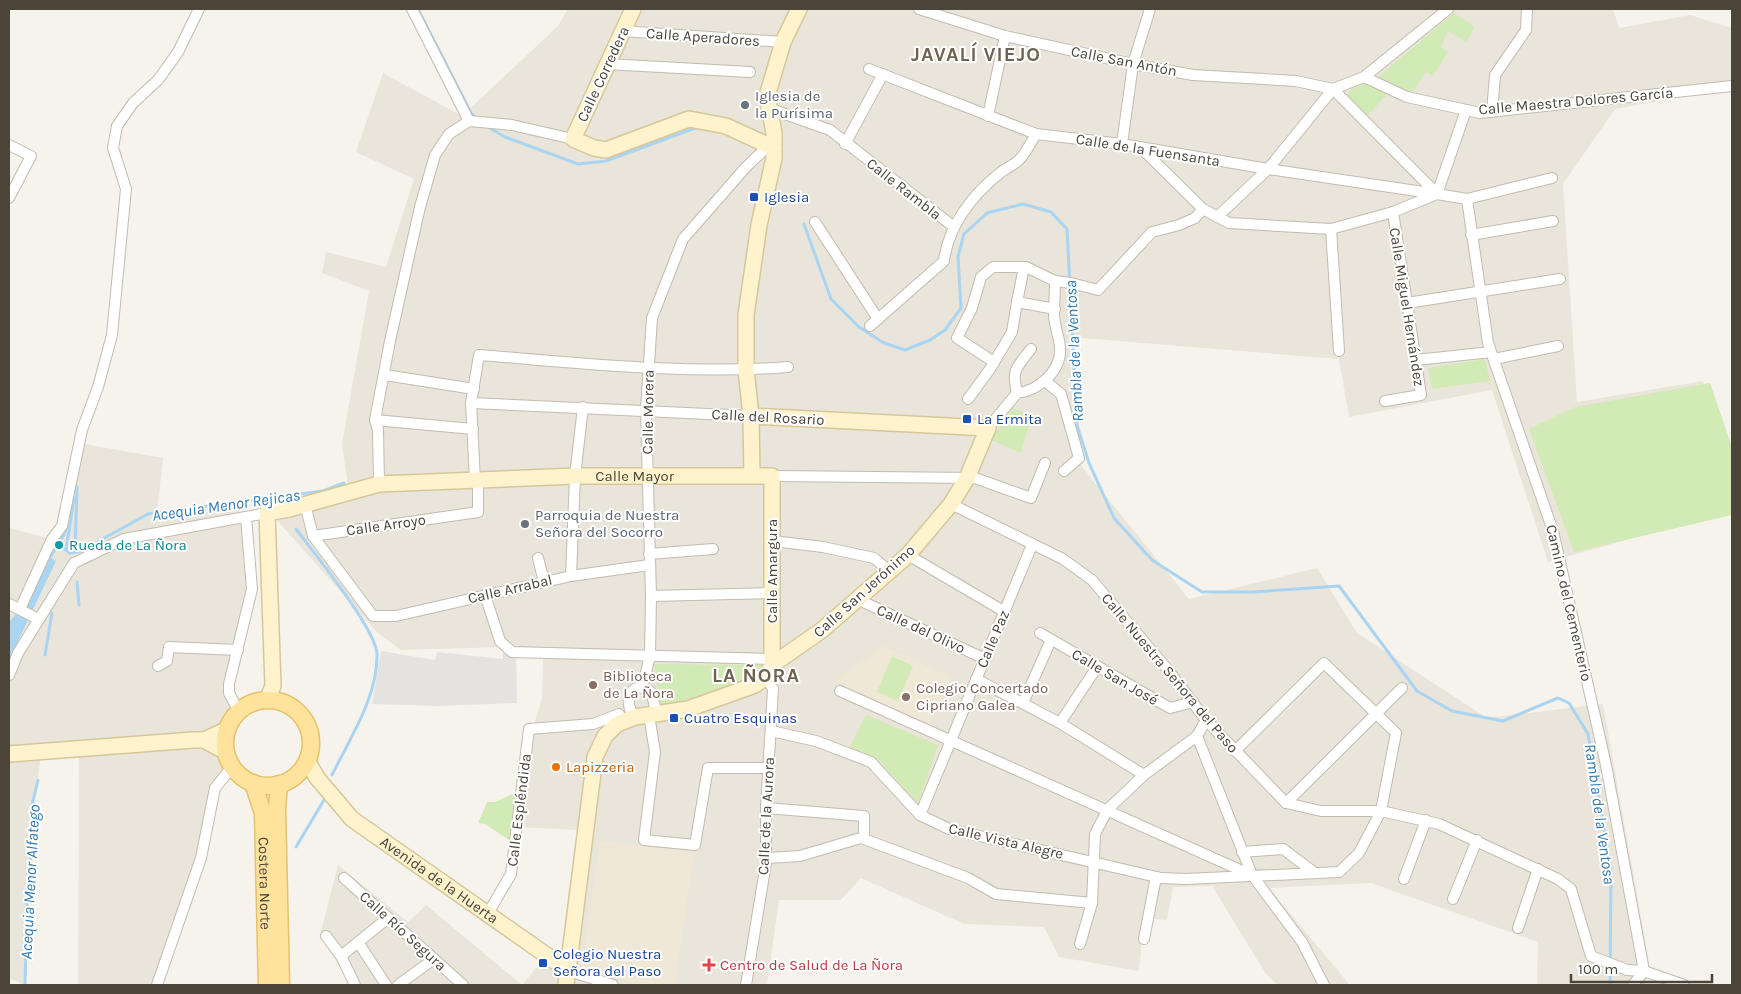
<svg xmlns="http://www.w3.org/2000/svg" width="1741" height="994" font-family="Karla,sans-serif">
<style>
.residential{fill:#eae5da}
.education{fill:#efe8d6}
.green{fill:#d2eab5}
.parking{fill:#e5e3e0}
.water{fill:#a9d4f2}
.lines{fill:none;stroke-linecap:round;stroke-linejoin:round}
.stream{stroke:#a9d4f2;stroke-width:3}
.street-casing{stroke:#c2bbae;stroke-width:12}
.secondary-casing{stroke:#d6c79b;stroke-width:18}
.primary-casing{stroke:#e6c16a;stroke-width:19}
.street{stroke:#fff;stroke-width:10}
.secondary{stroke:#fff3cd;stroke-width:15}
.primary{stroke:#ffe39c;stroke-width:16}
.worship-dot{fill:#6b7280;stroke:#fff;stroke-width:2}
.transit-dot{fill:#1a4fb4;stroke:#fff;stroke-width:2}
.culture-dot{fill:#0f9aa8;stroke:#fff;stroke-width:2}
.education-dot{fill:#8d6e63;stroke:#fff;stroke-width:2}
.food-dot{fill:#e8710a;stroke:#fff;stroke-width:2}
.health-dot{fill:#e0444e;stroke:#fff;stroke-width:2}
.labels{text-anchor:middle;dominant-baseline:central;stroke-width:4;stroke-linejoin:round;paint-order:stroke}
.street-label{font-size:15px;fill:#4b4439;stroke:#fff}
.worship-label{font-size:15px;fill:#5b616d;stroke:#fff;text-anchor:start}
.transit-label{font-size:15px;fill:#164399;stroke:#fff;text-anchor:start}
.culture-label{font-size:15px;fill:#0d838f;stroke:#fff;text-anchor:start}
.education-label{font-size:15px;fill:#785e54;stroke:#fff;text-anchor:start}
.food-label{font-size:15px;fill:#c56008;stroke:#fff;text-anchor:start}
.health-label{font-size:15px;fill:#be3a42;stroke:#fff;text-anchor:start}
.water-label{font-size:16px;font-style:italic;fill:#2e7ab2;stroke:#fff}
.district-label{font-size:20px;font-weight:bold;letter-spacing:1px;fill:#6e6250;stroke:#fff}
</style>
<rect width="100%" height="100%" fill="#f6f3ec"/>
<g class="residential">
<polygon points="568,9 1613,9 1619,28 1690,15 1732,28 1732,88 1615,109 1563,184 1577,402 1703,381 1732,468 1732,510 1548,562 1492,390 1349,417 1339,359 1069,337 1075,458 1189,599 1317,568 1357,633 1487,718 1603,704 1649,962 1645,985 1537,985 1538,942 1371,883 1269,888 1350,985 1278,985 1266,974 1212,886 1173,887 1167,920 1144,918 1139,971 1059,957 1044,927 964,924 861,878 841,900 779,900 767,985 351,985 320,935 338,865 408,922 426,905 522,985 546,956 562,966 577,830 517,827 530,737 542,699 543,657 504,647 401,650 378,633 273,516 349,494 342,444 369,291 322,273 326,252 386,267 414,179 356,152 383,73 462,116 558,26"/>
<polygon points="79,443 163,458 157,513 234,503 246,517 252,589 229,684 239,712 230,723 226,736 226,752 232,767 215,788 201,858 157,985 78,985 79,749 41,752 38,780 32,805 36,833 28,871 25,985 9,978 9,528 51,539 55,534"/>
</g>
<g class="education">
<polygon points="883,646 951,677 930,724 835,681"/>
<polygon points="600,841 694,853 675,985 641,985 581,968"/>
</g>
<g class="green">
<polygon points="1454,13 1475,27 1466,42 1448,31 1441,47 1448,52 1433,76 1426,72 1412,92 1380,80 1379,76"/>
<polygon points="1369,79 1391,90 1364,119 1343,98 1355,85"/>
<polygon points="1485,359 1490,381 1432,389 1428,368"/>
<polygon points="1710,383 1732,447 1732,515 1574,552 1529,429 1575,407"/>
<polygon points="1012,408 1032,415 1021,453 991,440"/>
<polygon points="892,656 913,666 898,701 877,692"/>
<polygon points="654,664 762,665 755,680 694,704 661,706"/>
<polygon points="866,715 938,745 918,803 879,760 849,749"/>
<polygon points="517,792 515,844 485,824 478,823 487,802 495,802"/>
</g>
<polygon class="parking" points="381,651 435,660 437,652 503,659 503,651 516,657 517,703 437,706 372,704"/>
<polygon class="water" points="48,556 56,561 9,660 9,622 23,606"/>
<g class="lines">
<g class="stream">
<polyline points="418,9 471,113 477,119"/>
<polyline points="488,127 505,137 578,164 606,161 698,127"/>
<polyline points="804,224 831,299 859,327 884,343 905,350 930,340 945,330 961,308 958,257 964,234 987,213 1023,204 1051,212 1067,229 1077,425 1089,463 1114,518 1152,560 1202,592 1254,592 1339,586 1417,691 1452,711 1503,721 1558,698 1569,703 1588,734 1611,869 1610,985"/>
<polyline points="74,485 77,487 75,552"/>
<path d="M296,529C314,553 376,629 377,654C378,696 350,738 332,775"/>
<polyline points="59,545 70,553 81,551 148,514 323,491 344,483"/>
<polyline points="66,550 74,498"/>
<polyline points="49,559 65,533 67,525"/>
<polyline points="77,582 79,605"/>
<polyline points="45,655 52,613"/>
<polyline points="296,847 324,800"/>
<polyline points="25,985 28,871 36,833 32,805 38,780"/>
</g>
<g class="street-casing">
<g id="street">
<polyline points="412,9 469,121"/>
<polyline points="919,9 1005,36 1133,64 1193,75 1296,81 1333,89 1437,194"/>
<polyline points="622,31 783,42"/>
<polyline points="607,64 750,72"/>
<polyline points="869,69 1036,134 1122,144 1268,169 1437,194"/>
<polyline points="1364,77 1407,97 1480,113 1732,86"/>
<polyline points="771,109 830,130 954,227"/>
<polyline points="1492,112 1495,75 1526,30 1527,9"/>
<polyline points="988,116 1005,36"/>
<polyline points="845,144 883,74"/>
<polyline points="1122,144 1133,64 1150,9"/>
<polyline points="9,145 31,156 9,198"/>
<polyline points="1140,147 1203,209 1229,223 1331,229 1393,212 1437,194 1467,199 1552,178"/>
<polyline points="1437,194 1466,110"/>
<polyline points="1467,199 1488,343 1553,531 1606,765 1644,971"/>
<polyline points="1217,217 1268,169 1333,89 1364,77 1448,9"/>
<polyline points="815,222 878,319"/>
<polyline points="1331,229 1339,351"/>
<polyline points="1471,235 1553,221"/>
<polyline points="1017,302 1024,267"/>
<polyline points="1407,303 1560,279"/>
<path d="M870,326L944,261C948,226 973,194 1000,173C1006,168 1014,165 1019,160C1026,153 1031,142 1036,134"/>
<polyline points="1494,359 1558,346"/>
<polyline points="1416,360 1491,352"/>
<polyline points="994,362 957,338 972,308 981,277 993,267 1026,267 1055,281 1071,283 1098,290 1152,232 1179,225 1195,218 1203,209"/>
<polyline points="385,375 474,389"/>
<polyline points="1045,381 1061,394 1079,458 1064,471"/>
<path d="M1017,393C1011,370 1017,367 1031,349"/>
<polyline points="968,399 990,369 1012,332 1017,302 1055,309"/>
<polyline points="1385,401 1421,395 1393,212"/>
<polyline points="471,403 751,416"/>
<polyline points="375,420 473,429"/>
<path d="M988,428L1017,393C1038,391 1062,371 1060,347C1059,337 1055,327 1054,316C1054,305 1055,293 1055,281"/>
<polyline points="772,476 975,478 1031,498 1045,463"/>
<path d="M475,480L471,403L479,355C582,363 686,375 788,367"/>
<polyline points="379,484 378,430 375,420 390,341 420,207 435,155 449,134 469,121 512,125 573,139"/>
<polyline points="305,504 313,536 373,616 396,616 571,576 649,565"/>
<polyline points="951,504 1063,559 1092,580 1168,670 1206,720 1286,803 1321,811 1381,811 1439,824 1558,879 1571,889 1591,956 1627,970 1644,971 1684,985"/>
<polyline points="313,536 478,512 478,480"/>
<polyline points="773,541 823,547 874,558 889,571"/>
<polyline points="649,554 713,549"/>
<polyline points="908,555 1005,612"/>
<polyline points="538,558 544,582"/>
<polyline points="571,576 575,476 583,407"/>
<polyline points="485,595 500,641 512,652 772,659"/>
<polyline points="651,596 772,593"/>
<polyline points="857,599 985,659"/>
<polyline points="9,604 38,619"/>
<polyline points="20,609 52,539 62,526 82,430 98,387 112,335 126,189 113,148 117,126 133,103 158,80 178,52 199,9"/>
<polyline points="1040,633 1170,708 1193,702"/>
<polyline points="158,666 167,661 169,647 238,650"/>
<polyline points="9,675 18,653 74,563 124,539 267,513"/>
<polyline points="976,679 1060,723 1144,775"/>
<polyline points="642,688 650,656 651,596 646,409 652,318 683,239 746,167 768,146"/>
<polyline points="840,691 1249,874"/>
<polyline points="1023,703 1051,640"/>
<polyline points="239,712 229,693 229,684 252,589 246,517"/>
<polyline points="649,715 655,752 644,840 695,845 708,768 769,768"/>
<path d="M635,717C621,701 632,678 651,692L657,714"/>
<polyline points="1060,723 1097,667"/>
<polyline points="771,731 816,741 871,762 920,815 949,829 1161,878 1185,879 1339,872 1359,853 1381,811 1396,733 1324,663 1235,751"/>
<polyline points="1197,736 1252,875 1302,942 1324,985"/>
<polyline points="1286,803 1402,688"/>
<polyline points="766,808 864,816 864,839 968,878 996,894 1092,903"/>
<polyline points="920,815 1032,545"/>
<polyline points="1242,852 1283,849 1315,873"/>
<polyline points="766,858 800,856 864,837"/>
<polyline points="344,878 463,985"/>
<polyline points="1404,879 1426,820"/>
<polyline points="1453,899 1477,840"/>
<polyline points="487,915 511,874 529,729 593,724 619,714"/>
<polyline points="1518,928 1538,869"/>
<polyline points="326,936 341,956 355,985"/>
<polyline points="1144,939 1156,877"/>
<polyline points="358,942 386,985"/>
<polyline points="1080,944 1092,903 1095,834 1108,809 1144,775 1197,736 1206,720"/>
<polyline points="341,956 388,918"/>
<polyline points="569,971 613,985"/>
<polyline points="157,985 201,858 215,788 232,767"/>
<polyline points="398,985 434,959"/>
<polyline points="746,985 766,863 766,808 773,689 766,677"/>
<polyline points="1633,985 1644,971"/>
</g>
</g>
<g class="secondary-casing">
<g id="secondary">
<polyline points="633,9 573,139 594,148 606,150 689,119 726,126 774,148"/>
<polyline points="751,416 988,428 967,478 951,504 908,555 822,630 772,665"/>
<polyline points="752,475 751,416 746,370 746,315 759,225 774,158 774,133 767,96 783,42 799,9"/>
<path id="s1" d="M267,700L273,686L267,513L289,509L379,484L575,476H772V665L766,677L755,685L688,709L635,717L617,724L605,736L595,757L566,985"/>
<polyline points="204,740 228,729"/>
<polyline points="9,754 193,740 204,740 226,752"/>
<path id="s2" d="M307,761L318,779L352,819L569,971"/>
</g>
</g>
<g class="primary-casing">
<g id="primary">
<circle cx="268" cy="743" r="43"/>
<path id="s3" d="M253,783L263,813L267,985"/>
<polyline points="279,784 277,809 281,985"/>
</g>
</g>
<use href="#street" class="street"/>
<use href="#secondary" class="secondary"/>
<use href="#primary" class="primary"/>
</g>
<g class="worship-dot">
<circle cx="745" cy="105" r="5"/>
<circle cx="525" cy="524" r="5"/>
</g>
<g class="transit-dot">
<rect x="749" y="192" width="10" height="10" rx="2.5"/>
<rect x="962" y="414" width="10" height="10" rx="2.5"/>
<rect x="669" y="713" width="10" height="10" rx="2.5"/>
<rect x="538" y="958" width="10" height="10" rx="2.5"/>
</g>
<circle class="culture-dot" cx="59" cy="545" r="5"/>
<g class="education-dot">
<circle cx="593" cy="685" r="5"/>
<circle cx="906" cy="697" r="5"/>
</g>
<circle class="food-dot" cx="556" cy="767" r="5"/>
<path class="health-dot" d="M706.5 957.5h5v5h5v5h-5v5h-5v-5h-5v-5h5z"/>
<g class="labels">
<g class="street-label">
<text transform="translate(703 37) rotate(4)">Calle Aperadores</text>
<text transform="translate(1124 61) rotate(11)">Calle San Antón</text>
<text transform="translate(603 74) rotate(-65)">Calle Corredera</text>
<text transform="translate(1576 101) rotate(-5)">Calle Maestra Dolores García</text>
<text transform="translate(1148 150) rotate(9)">Calle de la Fuensanta</text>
<text transform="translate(904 189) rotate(38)">Calle Rambla</text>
<text transform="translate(1407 307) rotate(81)">Calle Miguel Hernández</text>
<text transform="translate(648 412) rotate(-89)">Calle Morera</text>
<text transform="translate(768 417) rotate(3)">Calle del Rosario</text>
<text stroke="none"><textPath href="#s1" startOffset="560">Calle Mayor</textPath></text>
<text transform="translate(386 525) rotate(-8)">Calle Arroyo</text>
<text transform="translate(772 571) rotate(-90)">Calle Amargura</text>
<text transform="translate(510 589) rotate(-13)">Calle Arrabal</text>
<text transform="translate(864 591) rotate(-42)">Calle San Jerónimo</text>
<text transform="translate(1569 603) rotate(77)">Camino del Cementerio</text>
<text transform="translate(921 629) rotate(25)">Calle del Olivo</text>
<text transform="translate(993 639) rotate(-67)">Calle Paz</text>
<text transform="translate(1170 673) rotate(50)">Calle Nuestra Señora del Paso</text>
<text transform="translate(1115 677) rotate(30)">Calle San José</text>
<text transform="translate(519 810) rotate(-83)">Calle Espléndida</text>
<text transform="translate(766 816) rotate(-87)">Calle de la Aurora</text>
<text transform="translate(1006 841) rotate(13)">Calle Vista Alegre</text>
<text stroke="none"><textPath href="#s2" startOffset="180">Avenida de la Huerta</textPath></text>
<text stroke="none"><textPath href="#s3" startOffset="102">Costera Norte</textPath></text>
<text transform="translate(403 931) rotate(42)">Calle Río Segura</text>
</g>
<g class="worship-label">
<text x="755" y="96">Iglesia de<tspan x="755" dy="17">la Purísima</tspan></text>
<text x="535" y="515">Parroquia de Nuestra<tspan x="535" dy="17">Señora del Socorro</tspan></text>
</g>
<g class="transit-label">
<text x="764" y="197">Iglesia</text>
<text x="977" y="419">La Ermita</text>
<text x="684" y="718">Cuatro Esquinas</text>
<text x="553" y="954">Colegio Nuestra<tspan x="553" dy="17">Señora del Paso</tspan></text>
</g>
<g class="culture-label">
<text x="69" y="545">Rueda de La Ñora</text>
</g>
<g class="education-label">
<text x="603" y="676">Biblioteca<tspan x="603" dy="17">de La Ñora</tspan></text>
<text x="916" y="688">Colegio Concertado<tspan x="916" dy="17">Cipriano Galea</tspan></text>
</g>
<g class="food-label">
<text x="566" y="767">Lapizzeria</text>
</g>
<g class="health-label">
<text x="720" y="965">Centro de Salud de La Ñora</text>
</g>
<g class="water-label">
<text transform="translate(1074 351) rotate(-93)">Rambla de la Ventosa</text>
<text transform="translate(226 505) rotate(-8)">Acequia Menor Rejicas</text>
<text transform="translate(1600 814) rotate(82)">Rambla de la Ventosa</text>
<text transform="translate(30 882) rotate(-87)">Acequia Menor Alfatego</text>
</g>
<g class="district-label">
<text x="976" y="54">JAVALÍ VIEJO</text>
<text x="756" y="675">LA ÑORA</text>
</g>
</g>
<rect width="1741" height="994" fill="none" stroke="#4b4439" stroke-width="20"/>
<path d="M1571 974v8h141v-8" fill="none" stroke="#4b4439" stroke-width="2.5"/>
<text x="1578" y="974" font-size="15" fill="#4b4439" stroke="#ffffff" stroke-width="4" paint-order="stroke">100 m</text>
</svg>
